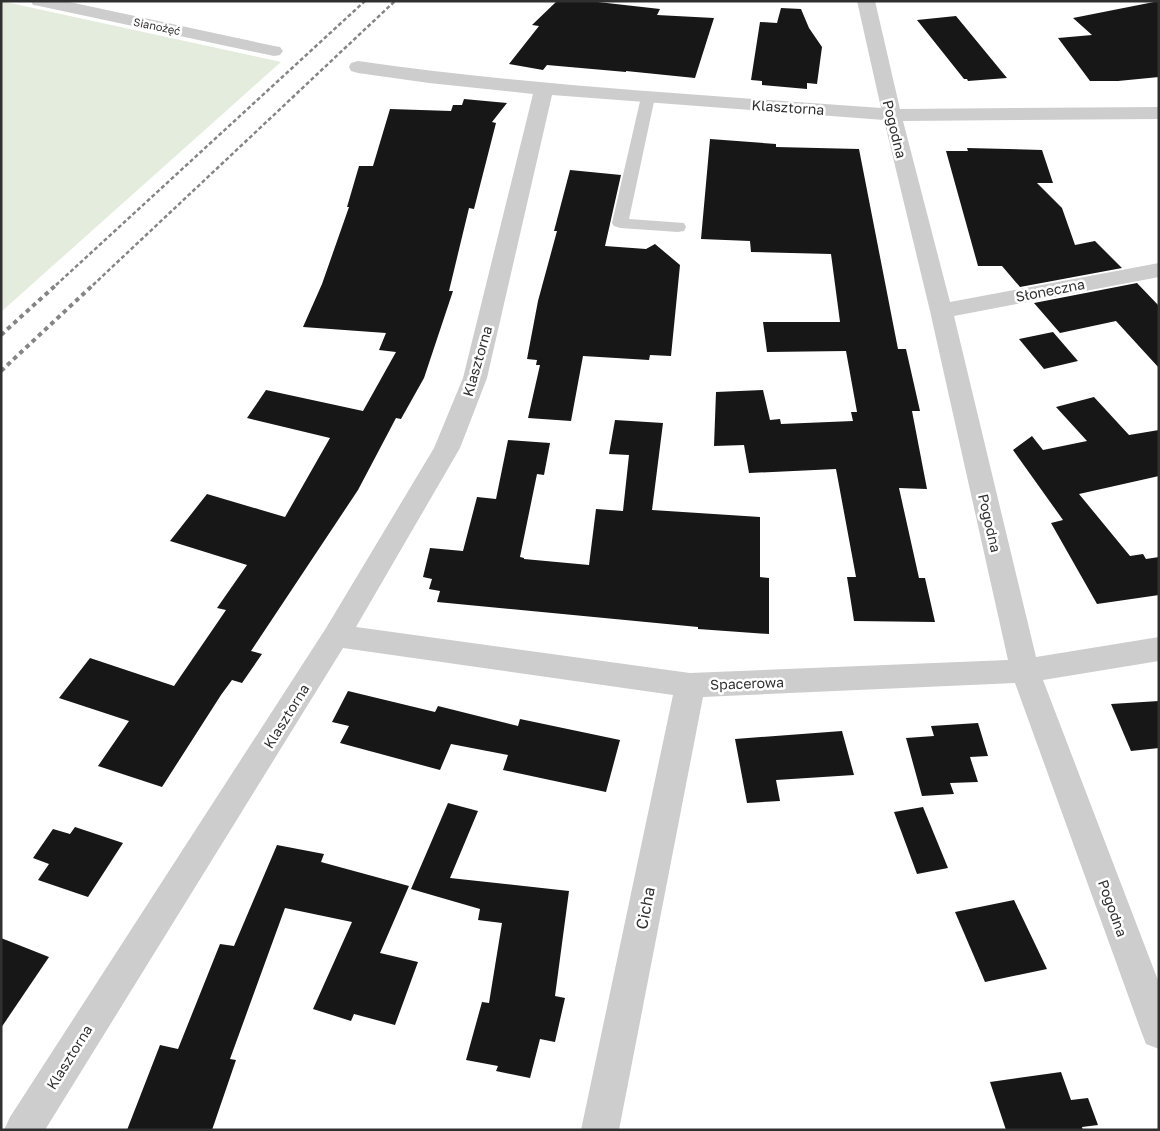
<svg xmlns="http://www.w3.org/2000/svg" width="1160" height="1131" font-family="'Golos Text',sans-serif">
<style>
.green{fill:#e4ecde}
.building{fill:#171717}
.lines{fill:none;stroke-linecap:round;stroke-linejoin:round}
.lane{fill:#cdcdcd;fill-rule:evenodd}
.street{fill:#cdcdcd;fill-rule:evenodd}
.rail-far1{stroke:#858585;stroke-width:2.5;stroke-dasharray:4 2.5;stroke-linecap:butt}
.rail{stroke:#858585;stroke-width:4;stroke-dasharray:4.5 4;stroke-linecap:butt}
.labels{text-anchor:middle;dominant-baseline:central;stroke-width:5;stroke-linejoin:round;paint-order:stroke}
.far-street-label{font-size:11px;fill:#303030;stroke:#fff}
.street-label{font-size:14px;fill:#303030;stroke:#fff}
.near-street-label{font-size:16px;fill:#303030;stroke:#fff}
</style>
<rect width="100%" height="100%" fill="#fff"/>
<polygon class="green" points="1,1 281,62 1,312"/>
<g class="building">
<polygon points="557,1 589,1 660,9 657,15 714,18 695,78 626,71 626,72 547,65 543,70 509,64 539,26 532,25"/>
<polygon points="1159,1 1159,77 1118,81 1090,81 1058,38 1092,35 1073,18"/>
<polygon points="781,8 801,9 809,28 822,47 817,84 807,83 807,89 762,85 762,81 751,80 760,22 777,23"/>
<polygon points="956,16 1007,78 968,81 967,79 964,79 917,20"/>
<polygon points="464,99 507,103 492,122 496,123 474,209 469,208 449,291 453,291 424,378 401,419 396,418 358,490 251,651 262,654 242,683 232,680 221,695 162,787 98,766 129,721 59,698 90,658 174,686 226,610 217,608 247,565 170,541 207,494 285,517 330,438 247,418 266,390 363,411 396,352 379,350 386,333 303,327 322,284 349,207 347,207 359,166 373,166 390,109 451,111 453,105 462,105"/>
<polygon points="710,139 776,144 776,147 859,149 898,349 906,349 920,411 912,411 927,489 899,488 919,578 925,578 935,622 854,621 847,577 856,577 836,469 749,473 744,445 714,446 716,392 763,390 770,420 780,419 781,424 853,421 851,412 857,412 846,351 767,352 763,322 840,322 831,254 751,252 750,241 701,239"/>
<polygon points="967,148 1042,150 1053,183 1037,183 1062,208 1075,245 1095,241 1122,268 1020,287 1002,266 978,266 946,151 968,151"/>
<polygon points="570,170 621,175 605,246 646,249 655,244 680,265 671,356 650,355 649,360 583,356 571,421 528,418 540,365 536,365 537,360 527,359 538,301 557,231 554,231"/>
<polygon points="1137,283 1159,306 1159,368 1116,321 1060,333 1034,303"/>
<polygon points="1053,332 1078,361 1044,369 1019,339"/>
<polygon points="1094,397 1129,435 1159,430 1159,476 1079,494 1130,556 1143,554 1146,559 1159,557 1159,595 1097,604 1051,523 1063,520 1013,450 1032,436 1043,450 1087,441 1056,407"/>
<polygon points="615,420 663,423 652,510 760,517 760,577 769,578 769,634 698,629 698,627 437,602 440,591 429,589 432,579 423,577 430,548 463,551 477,497 496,499 508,440 550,443 544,475 537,474 520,557 524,558 524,559 589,565 596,509 623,511 629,455 609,454"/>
<polygon points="348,691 435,712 438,706 518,726 520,719 620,740 606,792 503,770 508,755 451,744 440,770 340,743 349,726 332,722"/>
<polygon points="1159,701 1159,748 1131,751 1111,704"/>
<polygon points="978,723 988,756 970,757 978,782 950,783 954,794 922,796 906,738 934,736 931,726"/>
<polygon points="842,731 854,775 776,780 780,801 747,803 735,739"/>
<polygon points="448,803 478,811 450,878 569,891 555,996 565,998 555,1042 540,1039 530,1078 496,1071 498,1066 466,1060 482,1002 489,1003 502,923 478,920 480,909 411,889"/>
<polygon points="923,807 948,868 917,874 894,812"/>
<polygon points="75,827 123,843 88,897 38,880 49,864 33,858 53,829 70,834"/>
<polygon points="277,845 324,854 321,862 409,886 380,953 418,962 395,1025 354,1014 351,1021 313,1009 352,922 285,908 230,1059 236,1060 212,1130 127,1130 160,1045 178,1049 220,944 234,946"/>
<polygon points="1014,900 1047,969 985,982 955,912"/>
<polygon points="1,938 49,957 1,1028"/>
<polygon points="1061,1072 1071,1100 1088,1098 1098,1125 1082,1127 1083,1130 1006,1130 990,1082"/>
</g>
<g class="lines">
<polygon class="lane" points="648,93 653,94 655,97 629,219 684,223 686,227 684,231 678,232 620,228 614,226 612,223 641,97 643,94"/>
<g class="street">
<polygon points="31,1 65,1 274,46 280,47 283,51 280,55 274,56 39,6 33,5"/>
<path d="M857,1H875L900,109L1159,107V119L903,121L950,302L1159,263V277L954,316L1036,657L1159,637V661L1043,680L1159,983V1049L1146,1044L1141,1031L1015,683L703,697L619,1130H581L673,695L343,648L45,1130H4L10,1117L326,628L434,448L463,378L533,94L429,83L358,73L351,71L349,67L351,63L358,61C531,86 706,95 881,108ZM552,95L884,120L930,311L1008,660L690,673L356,627L460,448L487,378Z"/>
</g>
<g class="rail-far1">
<polyline points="56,285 365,1"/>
<polyline points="93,285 395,1"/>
</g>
<g class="rail">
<polyline points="1,335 57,284"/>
<polyline points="1,371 94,284"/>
</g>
</g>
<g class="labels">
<g class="far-street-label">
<text transform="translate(157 26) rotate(12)">Sianożęć</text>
</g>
<g class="street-label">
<text transform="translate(788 107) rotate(4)">Klasztorna</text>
<text transform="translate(895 129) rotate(76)">Pogodna</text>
<text transform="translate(1050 290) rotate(-11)">Słoneczna</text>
<text transform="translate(477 361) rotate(-74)">Klasztorna</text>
<text transform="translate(990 523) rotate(77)">Pogodna</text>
<text transform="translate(747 683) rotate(-2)">Spacerowa</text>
<text transform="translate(286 716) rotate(-58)">Klasztorna</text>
<text transform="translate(1113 908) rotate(70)">Pogodna</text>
<text transform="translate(69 1057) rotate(-58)">Klasztorna</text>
</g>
<g class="near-street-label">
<text transform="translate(645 908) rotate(-79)">Cicha</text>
</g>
</g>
<rect width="1160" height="1131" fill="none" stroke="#303030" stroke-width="5"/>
</svg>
